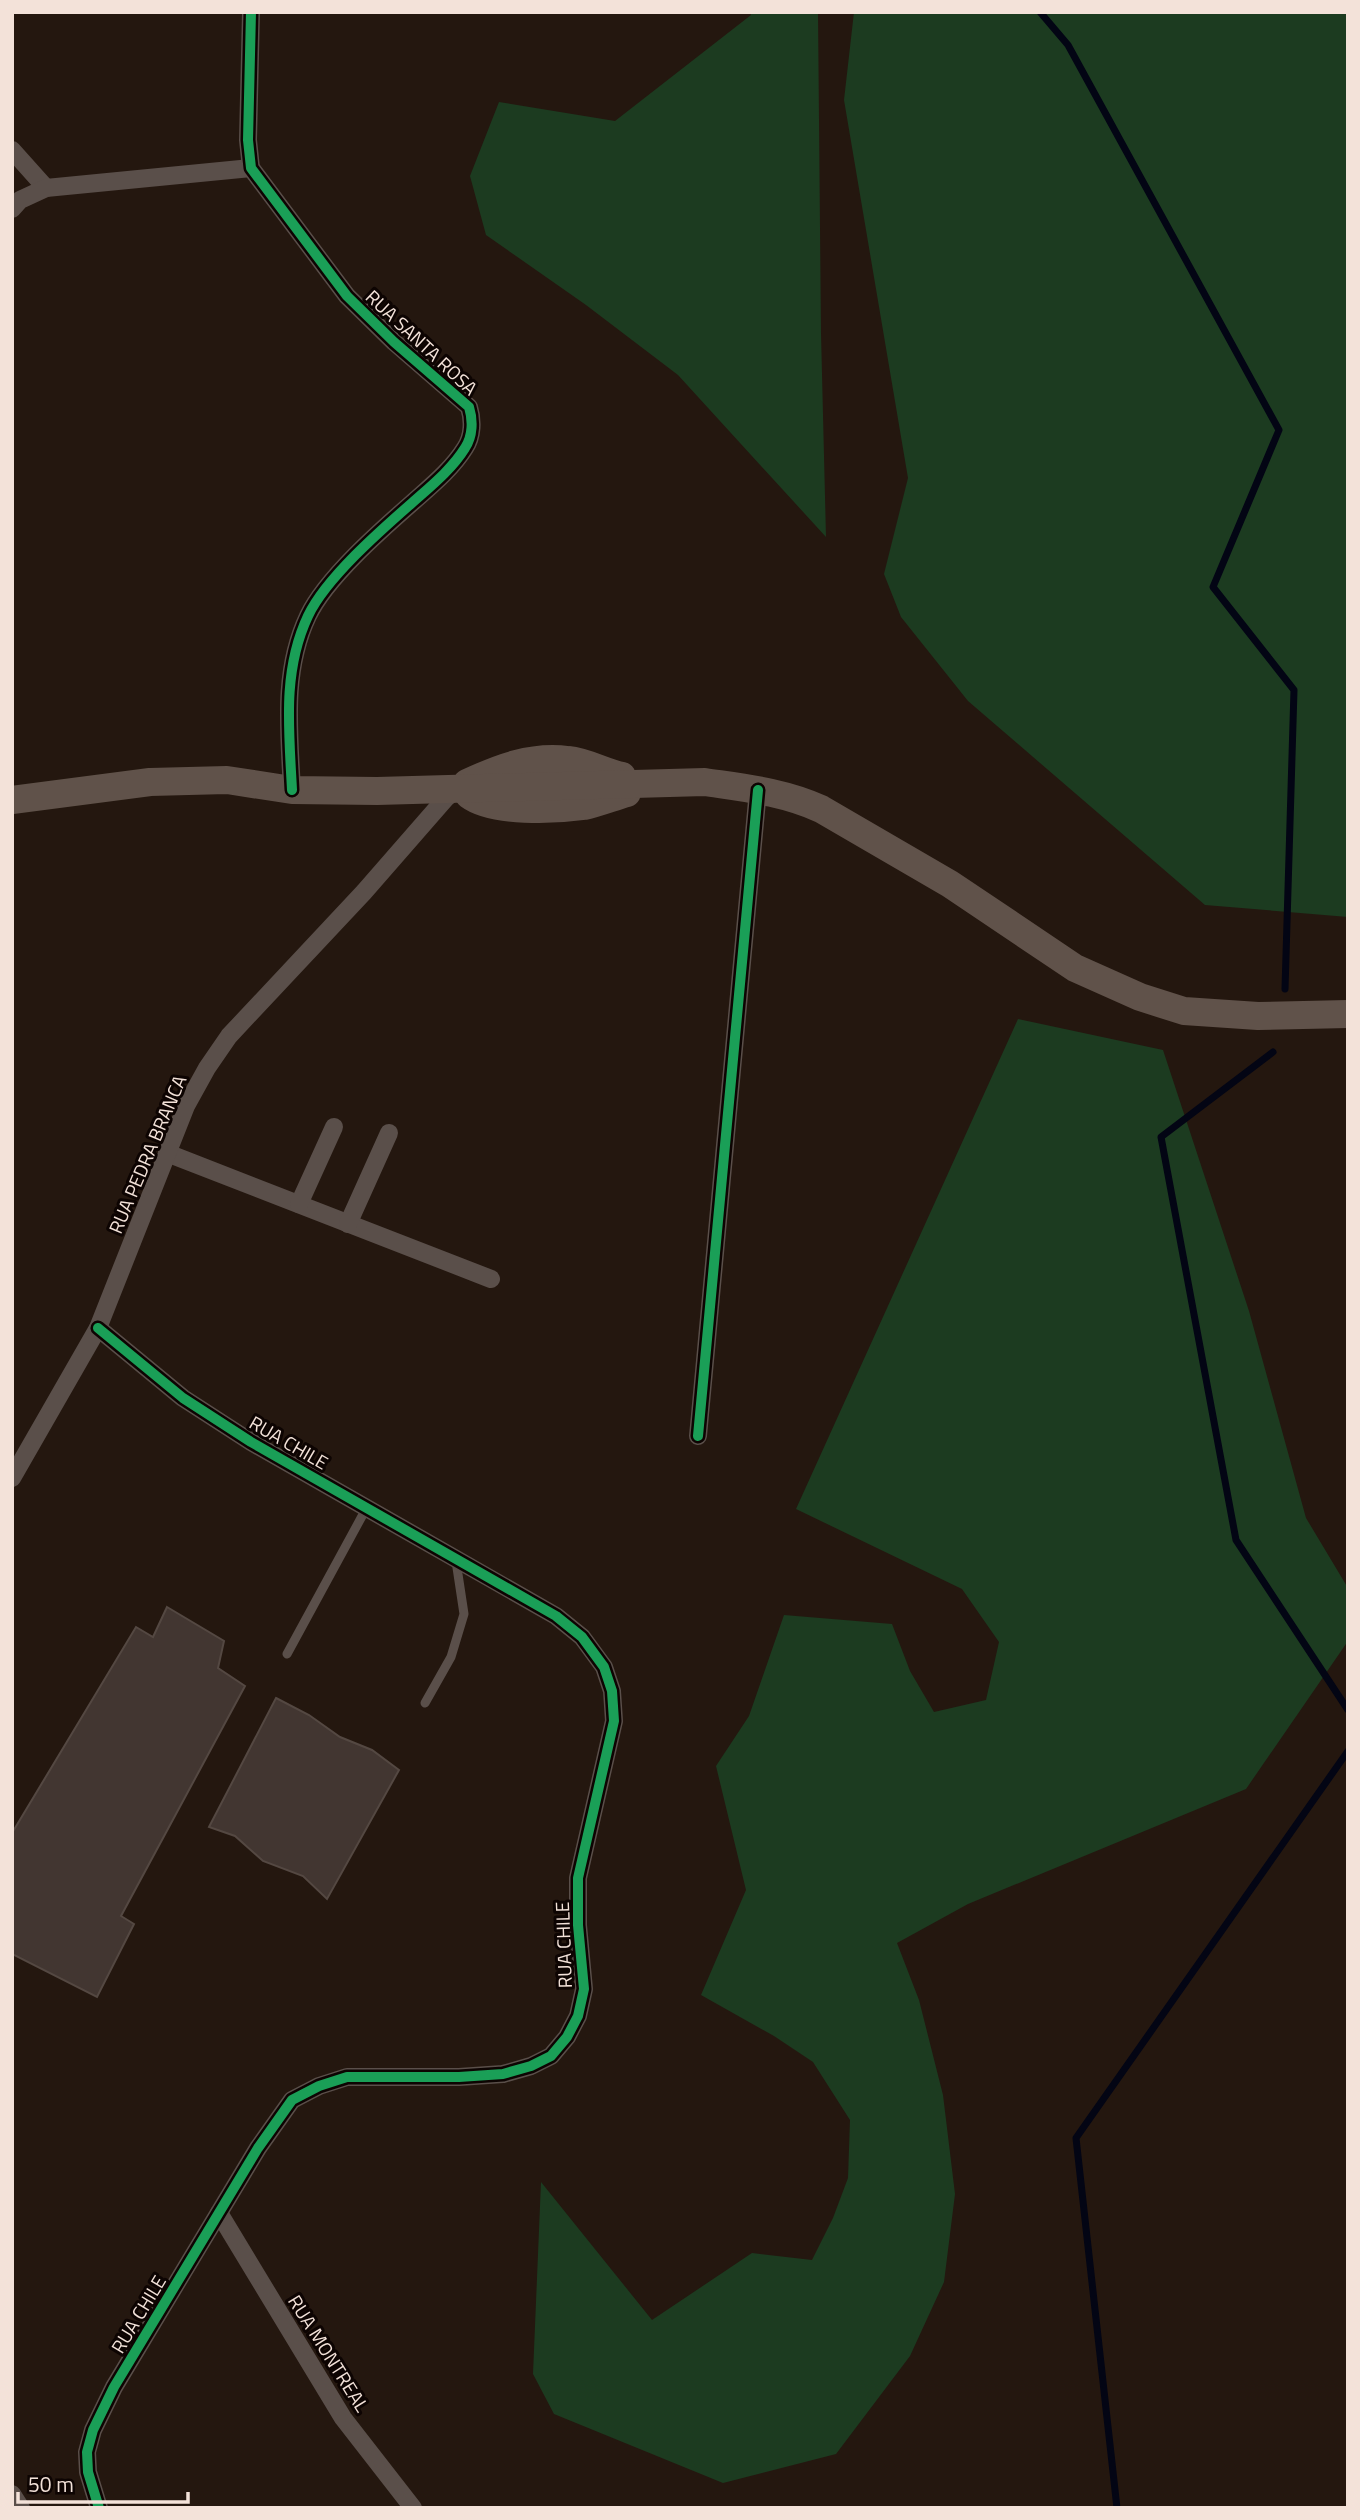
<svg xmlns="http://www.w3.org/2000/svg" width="1360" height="2520" font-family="'Titillium Web',sans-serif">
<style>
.green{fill:#1c3b20}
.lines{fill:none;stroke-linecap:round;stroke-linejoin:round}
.stream{stroke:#030514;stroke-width:7}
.building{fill:#423631;stroke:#544842;stroke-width:2}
.service{stroke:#5a4f4a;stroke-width:9}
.minor{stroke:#5a4f4a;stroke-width:18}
.primary{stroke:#60524a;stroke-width:28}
.cycleway-casing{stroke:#0d0402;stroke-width:15}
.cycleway{stroke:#1a9f57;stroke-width:10}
.labels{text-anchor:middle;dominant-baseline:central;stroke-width:6;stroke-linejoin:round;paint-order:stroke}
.street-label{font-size:19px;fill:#f3e2d9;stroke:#0d0402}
</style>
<rect width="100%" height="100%" fill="#24170f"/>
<g class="green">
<polygon points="750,12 818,12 821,333 826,537 678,375 586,305 486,235 470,176 499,102 615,121 751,15"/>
<polygon points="854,12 1348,12 1348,917 1205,905 968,701 901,617 884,574 908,478 844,100"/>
<polygon points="1018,1019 1163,1050 1249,1311 1306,1518 1348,1588 1348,1641 1246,1789 968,1904 897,1943 919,2000 943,2095 955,2194 944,2282 910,2356 836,2454 723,2483 554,2414 533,2374 541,2182 652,2320 752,2253 812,2260 833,2218 848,2178 850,2120 813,2062 774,2036 701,1995 746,1890 716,1766 749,1716 784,1615 892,1624 910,1671 934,1712 986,1700 999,1642 962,1589 796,1509"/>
</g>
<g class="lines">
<g class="stream">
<polyline points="1040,12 1068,45 1279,430 1213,587 1294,690 1285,989"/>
<polyline points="1273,1052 1161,1137 1236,1540 1348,1710"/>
<polyline points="1117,2508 1076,2138 1348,1751"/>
</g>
</g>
<g class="building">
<polygon points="167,1607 224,1641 218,1668 245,1686 121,1916 134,1924 97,1997 12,1954 12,1833 136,1627 153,1637"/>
<polygon points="276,1698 309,1715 340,1737 372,1750 399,1770 327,1899 303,1876 263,1861 235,1836 209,1827"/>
</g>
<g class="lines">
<g class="service">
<polyline points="287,1654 367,1507"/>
<polyline points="425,1703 451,1657 464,1614 456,1561"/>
</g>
<g class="minor">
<path d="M251,12L248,140L251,168L347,296L394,342L469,407C473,420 473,436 465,448C452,469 431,486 413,502C381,530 326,578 308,616C282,671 289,730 292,790"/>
<polyline points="12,150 46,188"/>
<polyline points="12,209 20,200 46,188 251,168"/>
<polyline points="167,1153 491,1279"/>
<polyline points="299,1204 334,1127"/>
<polyline points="348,1224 389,1133"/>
<polyline points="98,1328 183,1398 251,1442 556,1616 582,1637 604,1667 612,1691 614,1721 578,1878 578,1925 584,1989 578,2016 567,2037 551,2056 531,2066 503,2074 459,2077 347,2077 319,2086 292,2100 258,2148 114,2387 93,2430 87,2452 88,2472 99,2508"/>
<polyline points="698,1436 758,790"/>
<polyline points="12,1478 98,1328 186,1106 207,1068 229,1036 364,892 446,798 458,788"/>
<polyline points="219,2213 343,2418 413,2508"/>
<polyline points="12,2494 21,2508"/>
</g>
<g class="primary">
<path d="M467,783C499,768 532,755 568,760C587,762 604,772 622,776"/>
<path d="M469,795C493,813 555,810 584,806C598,803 613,797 627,793"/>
<path d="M12,800L150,782L227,780L292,790L377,791L705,782C745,788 784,792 821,809L950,884L1075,968L1140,997L1184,1011L1258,1016L1348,1014"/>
</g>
<g class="cycleway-casing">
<g id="cycleway">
<path d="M251,12L248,140L251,168L347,296L394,342L469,407C473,420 473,436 465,448C452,469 431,486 413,502C381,530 326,578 308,616C282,671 289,730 292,790"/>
<polyline points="98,1328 183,1398 251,1442 556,1616 582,1637 604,1667 612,1691 614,1721 578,1878 578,1925 584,1989 578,2016 567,2037 551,2056 531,2066 503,2074 459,2077 347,2077 319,2086 292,2100 258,2148 114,2387 93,2430 87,2452 88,2472 99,2508"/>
<polyline points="698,1436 758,790"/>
</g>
</g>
<use href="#cycleway" class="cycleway"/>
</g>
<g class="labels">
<g class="street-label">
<text transform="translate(422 342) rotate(43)">RUA SANTA ROSA</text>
<text transform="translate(147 1154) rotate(-67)">RUA PEDRA BRANCA</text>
<text transform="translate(289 1442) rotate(30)">RUA CHILE</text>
<text transform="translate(563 1945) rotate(-92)">RUA CHILE</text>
<text transform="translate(138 2314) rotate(-59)">RUA CHILE</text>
<text transform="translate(329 2353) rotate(58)">RUA MONTREAL</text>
</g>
</g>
<rect width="1360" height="2520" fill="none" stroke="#f3e2d9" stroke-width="28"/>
<path d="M18 2492v10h170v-10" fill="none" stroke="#f3e2d9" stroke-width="3.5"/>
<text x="28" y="2492" font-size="21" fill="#f3e2d9" stroke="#0d0402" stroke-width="5" paint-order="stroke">50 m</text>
</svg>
